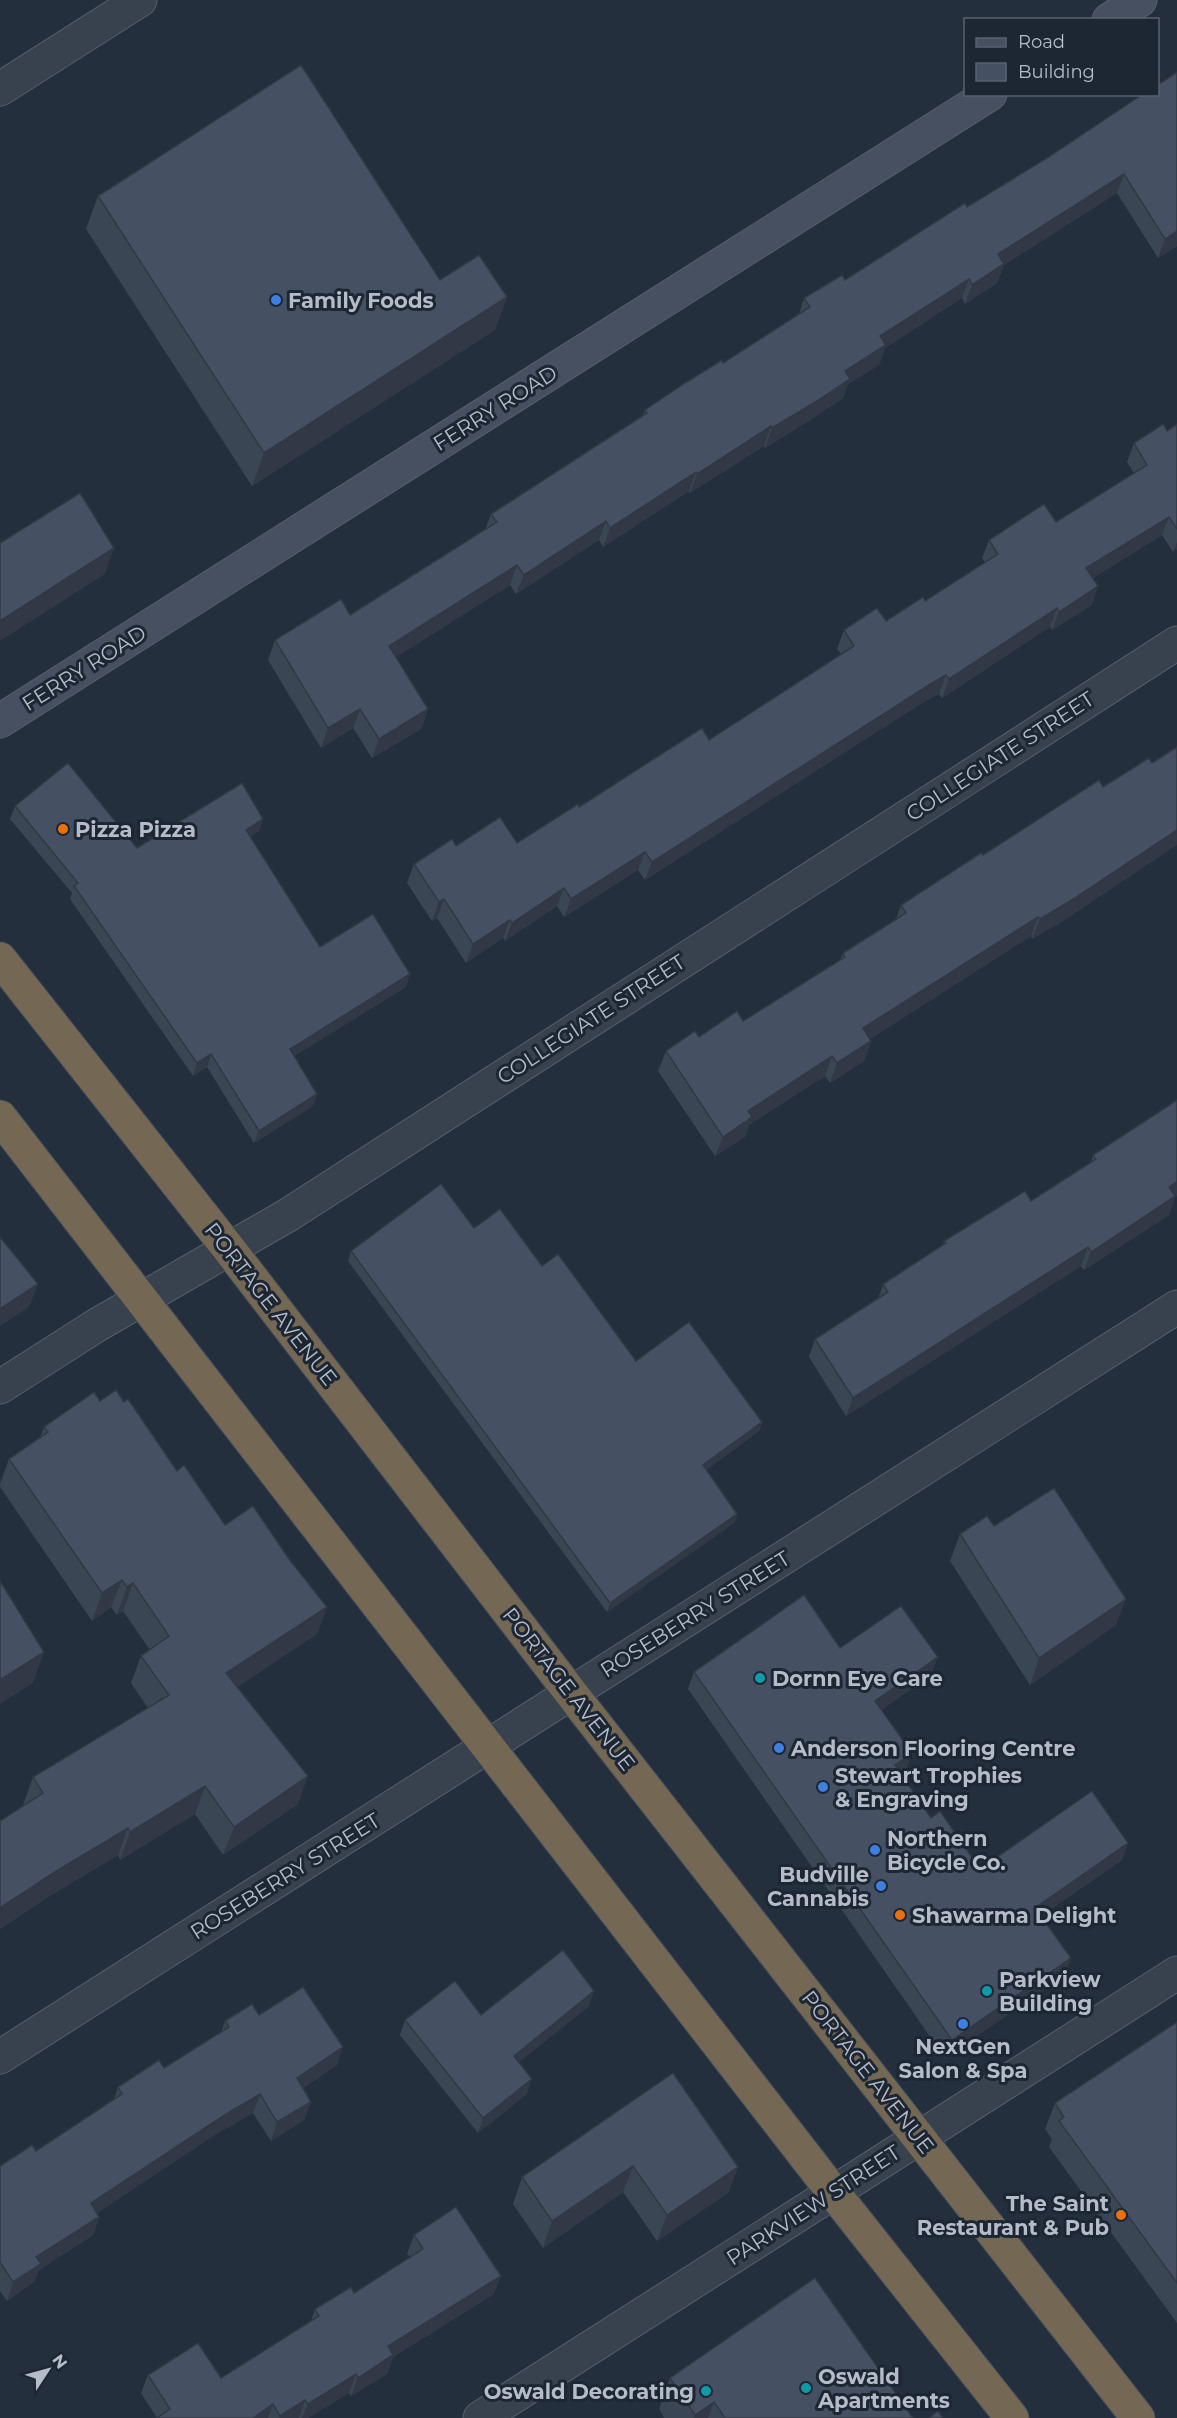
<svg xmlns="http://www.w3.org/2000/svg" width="1177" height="2418" font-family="Montserrat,sans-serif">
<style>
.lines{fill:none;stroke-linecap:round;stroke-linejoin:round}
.street-casing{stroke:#565f6c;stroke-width:35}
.secondary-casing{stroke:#565f6c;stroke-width:35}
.highway-casing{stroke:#434c59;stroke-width:35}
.street{stroke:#38414e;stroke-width:33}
.secondary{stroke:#465061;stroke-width:33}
.highway{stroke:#746855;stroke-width:33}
.wall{fill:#3b4654}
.shaded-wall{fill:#303945}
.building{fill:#455162;stroke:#303945;stroke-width:1.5}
.shop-dot{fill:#3f7fe0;stroke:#1d2633;stroke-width:2}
.food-dot{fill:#e8710a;stroke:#1d2633;stroke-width:2}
.culture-dot{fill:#0f9aa8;stroke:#1d2633;stroke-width:2}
.labels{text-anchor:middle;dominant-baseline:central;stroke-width:6;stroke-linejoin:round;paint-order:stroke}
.poi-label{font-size:21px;font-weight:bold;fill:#b4bcc9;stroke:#1d2633;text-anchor:start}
.street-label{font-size:21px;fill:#b4bcc9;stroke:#1d2633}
</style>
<rect width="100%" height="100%" fill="#242f3e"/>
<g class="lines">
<g class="street-casing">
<g id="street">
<polyline points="0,89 140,0"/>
<polyline points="0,1387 97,1325 288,1215 1177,643"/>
<polyline points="0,2057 1177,1307"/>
<polyline points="480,2418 1177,1973"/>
</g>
</g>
<g class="secondary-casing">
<g id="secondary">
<polyline points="1109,20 1140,0"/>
<polyline points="0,721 990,94"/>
</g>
</g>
<g class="highway-casing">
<g id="highway">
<polyline points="0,959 229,1249 571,1693 1138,2418"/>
<polyline points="0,1117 833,2192 1012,2418"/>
</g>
</g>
<use href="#street" class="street"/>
<use href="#secondary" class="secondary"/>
<use href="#highway" class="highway"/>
</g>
<g class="wall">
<polygon points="1177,72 1177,246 1158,258 1117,193 1004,265 997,283 965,304 962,298 885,348 879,365 848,384 843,398 810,420 765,448 764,446 690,493 689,491 603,547 599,540 516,594 510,585 396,657 428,709 421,729 372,758 353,728 321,748 268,660 275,640 350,615 485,530 491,514 643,415 645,410 723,363 799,314 804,298 845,280 967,207 1047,158"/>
<polygon points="98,196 440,280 507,297 495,330 252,486 86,229"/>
<polygon points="1177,424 1177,549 1173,552 1162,535 1093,578 1092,605 1052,630 1050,627 942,698 939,694 925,701 645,880 638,870 564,917 557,906 505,941 503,938 466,963 437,918 432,921 407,883 414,864 456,846 517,843 579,807 709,740 841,654 837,649 844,630 886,621 925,601 985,562 982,558 989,540 1056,522 1134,473 1127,462 1134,443 1167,431"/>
<polygon points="15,806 137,848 263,819 259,831 250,837 320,947 406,987 294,1056 317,1094 313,1106 254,1143 207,1067 193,1076 70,899 72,893 10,819"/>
<polygon points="983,855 1068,918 1032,939 1031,936 870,1039 871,1041 864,1061 830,1083 825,1076 749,1125 745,1137 715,1156 658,1071 666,1051 699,1037 743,1021 840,960 843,953 896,919 901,905"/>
<polygon points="1093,1155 1175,1197 1169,1215 1084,1270 1081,1266 846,1416 809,1357 815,1339 878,1299 883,1284 943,1245 944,1241 1031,1201 1091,1162"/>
<polygon points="474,1228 542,1266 636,1361 762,1422 759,1431 706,1470 737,1514 734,1523 607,1612 348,1261 351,1251"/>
<polygon points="100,1401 124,1402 177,1471 225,1525 289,1559 327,1607 317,1634 237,1687 298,1804 223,1855 195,1814 120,1860 118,1855 48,1897 0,1929 0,1821 24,1806 23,1805 33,1777 148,1708 131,1683 141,1656 150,1650 123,1611 117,1615 111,1607 92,1621 0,1487 0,1484 9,1459 40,1437 44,1427"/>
<polygon points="994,1526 1116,1625 1030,1685 950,1561 960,1534"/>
<polygon points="840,1648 931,1675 881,1710 906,1771 901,1774 931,1818 980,1869 1128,1843 1122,1860 1041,1916 1071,1958 1064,1976 945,2058 688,1689 694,1672"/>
<polygon points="589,2006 519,2062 527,2094 478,2133 400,2035 405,2020"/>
<polygon points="259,2015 337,2065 303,2088 311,2102 304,2120 271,2141 253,2113 216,2134 97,2213 99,2217 93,2235 39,2270 34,2282 7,2301 0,2291 0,2166 36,2151 114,2099 118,2087 164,2068 221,2032 225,2021"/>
<polygon points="1177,2022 1177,2323 1049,2147 1052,2139 1045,2129 1055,2103"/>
<polygon points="673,2073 738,2167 728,2193 657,2241 623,2192 543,2248 513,2204 522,2177"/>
<polygon points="414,2235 494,2294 393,2357 387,2374 351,2396 349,2393 308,2418 157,2418 141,2393 148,2375 221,2378 311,2321 315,2309 354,2293 410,2257 407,2254"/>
<polygon points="670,2378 913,2418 664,2418 659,2409"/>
</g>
<g class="shaded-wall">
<polygon points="1124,174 1117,193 1004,265 997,283 965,304 972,285 998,254"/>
<polygon points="1177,231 1177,246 1158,258 1165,239"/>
<polygon points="969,279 962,298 885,348 879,365 848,384 843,398 810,420 765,448 772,428 880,336"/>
<polygon points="507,297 495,330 252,486 264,453"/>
<polygon points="771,426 764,446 690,493 697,474"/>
<polygon points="696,472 689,491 603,547 610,528"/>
<polygon points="1169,517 1162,535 1080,586 1086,568"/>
<polygon points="606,521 599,540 516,594 524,575"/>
<polygon points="1177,542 1177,549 1173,552"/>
<polygon points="114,548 105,574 0,641 0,621"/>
<polygon points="517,565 510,585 382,666 389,646"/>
<polygon points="1098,586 1092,605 1052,630 1059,612"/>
<polygon points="1057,608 1050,627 942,698 949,679"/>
<polygon points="946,675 939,694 925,701 645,880 652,862 932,683"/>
<polygon points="360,709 353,728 321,748 328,728"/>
<polygon points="428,709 421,729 372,758 379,739"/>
<polygon points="263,819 259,831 241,843 246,830"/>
<polygon points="1177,830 1177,845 1068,918 1032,939 1040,919"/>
<polygon points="645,852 638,870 564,917 571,899"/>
<polygon points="564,888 557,906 505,941 512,923"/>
<polygon points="444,899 437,918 432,921 439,902"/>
<polygon points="1038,917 1031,936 856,1048 863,1028"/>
<polygon points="510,920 503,938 466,963 473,944"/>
<polygon points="410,974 406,987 285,1062 290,1049"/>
<polygon points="871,1041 864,1061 830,1083 837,1063"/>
<polygon points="211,1054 207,1067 193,1076 197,1063"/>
<polygon points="832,1056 825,1076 749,1125 745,1137 715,1156 723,1137 748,1111"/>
<polygon points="317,1094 313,1106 254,1143 259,1131"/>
<polygon points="1177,1182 1177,1196 1175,1197 1169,1215 1084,1270 1091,1252 1169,1187"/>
<polygon points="1088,1247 1081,1266 846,1416 853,1398"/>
<polygon points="38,1284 29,1307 0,1326 0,1309"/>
<polygon points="762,1422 759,1431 699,1475 703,1465"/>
<polygon points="737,1514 734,1523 607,1612 610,1603"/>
<polygon points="122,1580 111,1607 92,1621 102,1593"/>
<polygon points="133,1583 123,1611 117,1615 127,1587"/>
<polygon points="1126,1599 1116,1625 1030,1685 1039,1658"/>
<polygon points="327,1607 317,1634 216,1701 226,1673"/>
<polygon points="44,1652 33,1683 0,1704 0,1680"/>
<polygon points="938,1657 931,1675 869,1719 875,1701"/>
<polygon points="912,1753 906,1771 888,1783 895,1765"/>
<polygon points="308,1776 298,1804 223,1855 234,1827"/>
<polygon points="205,1786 195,1814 120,1860 130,1832"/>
<polygon points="128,1828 118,1855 48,1897 0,1929 0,1908 58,1870"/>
<polygon points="1128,1843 1122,1860 1028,1925 1035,1908"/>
<polygon points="1071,1958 1064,1976 945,2058 952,2040"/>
<polygon points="594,1991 589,2006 508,2071 514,2056"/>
<polygon points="343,2047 337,2065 291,2096 297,2078"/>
<polygon points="532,2079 527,2094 478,2133 483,2118"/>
<polygon points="260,2094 253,2113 216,2134 84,2222 91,2203 223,2116"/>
<polygon points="311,2102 304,2120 271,2141 277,2122"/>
<polygon points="633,2166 623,2192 543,2248 552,2221"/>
<polygon points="738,2167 728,2193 657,2241 667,2215"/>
<polygon points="99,2217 93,2235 39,2270 34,2282 7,2301 13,2282 36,2257"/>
<polygon points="501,2276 494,2294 393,2357 387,2374 351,2396 358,2378 388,2346"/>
<polygon points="356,2374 349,2393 308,2418 302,2418 308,2404"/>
<polygon points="305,2400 299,2418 279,2418 280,2416"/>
<polygon points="714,2402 708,2418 694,2418 695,2415"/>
<polygon points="273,2404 268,2418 253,2418"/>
</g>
<g class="building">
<polygon points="301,65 440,280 479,255 507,297 264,453 98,196"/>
<polygon points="1177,72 1177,231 1165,239 1124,174 998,254 1004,264 972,285 969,279 880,336 886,345 845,371 850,379 817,401 772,428 771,426 697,474 696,472 610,528 606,521 524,575 517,565 389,646 428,709 379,739 360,709 328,728 275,640 341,599 350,615 497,522 491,514 647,413 645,410 685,383 722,360 723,363 810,307 804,298 842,275 845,280 965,203 967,207 1047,158 1143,94 1158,94 1158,85"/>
<polygon points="1163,424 1167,431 1177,424 1177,529 1169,517 1086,568 1098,586 1059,612 1057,608 949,679 946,675 932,683 652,862 645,852 571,899 564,888 512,923 510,920 473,944 444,899 439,902 414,864 452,839 456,846 500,817 517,843 578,804 579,807 702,728 709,740 854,646 844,630 877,608 886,621 923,597 925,601 998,554 989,540 1044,504 1056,522 1147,465 1134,443"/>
<polygon points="80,493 114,548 0,621 0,543"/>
<polygon points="1177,747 1177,830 1075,898 1040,919 1038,917 863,1028 871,1041 837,1063 832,1056 748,1111 752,1117 723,1137 666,1051 695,1031 699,1037 737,1011 743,1021 845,957 843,953 906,913 901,905 981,853 983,855 1099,780 1103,787 1149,758 1152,763"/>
<polygon points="68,763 137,848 242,783 263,819 246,830 320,947 373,914 410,974 290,1049 317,1094 259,1131 211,1054 197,1063 74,886 78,883 15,806"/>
<polygon points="1177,1100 1177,1182 1169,1187 1175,1196 1091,1252 1088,1247 853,1398 815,1339 888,1292 883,1284 946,1243 944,1241 1025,1191 1031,1201 1096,1159 1093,1155"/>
<polygon points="441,1184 474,1228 500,1209 542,1266 558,1254 636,1361 689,1322 762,1422 703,1465 737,1514 610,1603 351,1251"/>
<polygon points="0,1237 38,1284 0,1309"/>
<polygon points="116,1390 124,1402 128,1399 177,1471 184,1465 225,1525 253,1506 289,1559 327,1607 226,1673 308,1776 234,1827 205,1786 130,1832 128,1828 58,1870 0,1908 0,1821 43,1793 33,1777 169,1695 141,1656 169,1636 133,1583 127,1587 122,1580 102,1593 9,1459 48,1432 44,1427 94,1392 100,1401"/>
<polygon points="1054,1488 1126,1599 1039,1658 960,1534 987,1516 994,1526"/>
<polygon points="0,1581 44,1652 0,1680"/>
<polygon points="804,1595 840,1648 901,1606 938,1657 875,1701 912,1753 895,1765 931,1818 940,1811 980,1869 1092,1791 1128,1843 1035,1908 1071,1958 952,2040 694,1672"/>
<polygon points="563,1950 594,1991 514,2056 532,2079 483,2118 405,2020 455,1981 481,2015"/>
<polygon points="303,1987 343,2047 297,2078 311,2102 277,2122 260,2094 223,2116 91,2203 99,2217 36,2257 41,2264 13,2282 0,2262 0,2166 32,2145 36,2151 122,2094 118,2087 159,2060 164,2068 229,2027 225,2021 252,2004 259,2015"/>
<polygon points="1177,2022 1177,2283 1059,2121 1064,2117 1055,2103"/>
<polygon points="673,2073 738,2167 667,2215 633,2166 552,2221 522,2177"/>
<polygon points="456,2207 501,2276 388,2346 393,2355 358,2378 356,2374 308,2404 305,2400 280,2416 273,2404 253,2418 157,2418 170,2409 148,2375 198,2343 221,2378 319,2316 315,2309 351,2287 354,2293 423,2249 414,2235"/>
<polygon points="815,2278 913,2418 725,2418 714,2402 695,2415 670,2378"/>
<polygon points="938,2411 943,2418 929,2418"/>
</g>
<g class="shop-dot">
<circle cx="276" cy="300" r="6"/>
<circle cx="779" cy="1748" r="6"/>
<circle cx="823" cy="1787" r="6"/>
<circle cx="875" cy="1850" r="6"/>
<circle cx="881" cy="1886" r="6"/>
<circle cx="963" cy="2024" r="6"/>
</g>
<g class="food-dot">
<circle cx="63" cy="829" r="6"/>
<circle cx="900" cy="1915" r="6"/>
<circle cx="1121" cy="2215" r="6"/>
</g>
<g class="culture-dot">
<circle cx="760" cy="1678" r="6"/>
<circle cx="987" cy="1991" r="6"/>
<circle cx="806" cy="2388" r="6"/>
<circle cx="706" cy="2391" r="6"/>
</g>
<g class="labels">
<g class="poi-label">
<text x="288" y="300">Family Foods</text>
<text x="75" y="829">Pizza Pizza</text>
<text x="772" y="1678">Dornn Eye Care</text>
<text x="791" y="1748">Anderson Flooring Centre</text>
<text x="835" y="1775">Stewart Trophies<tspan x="835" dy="24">&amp; Engraving</tspan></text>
<text x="887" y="1838">Northern<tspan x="887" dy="24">Bicycle Co.</tspan></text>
<text x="869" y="1874" text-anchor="end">Budville<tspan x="869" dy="24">Cannabis</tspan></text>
<text x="912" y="1915">Shawarma Delight</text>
<text x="999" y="1979">Parkview<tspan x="999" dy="24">Building</tspan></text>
<text x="963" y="2046" text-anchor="middle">NextGen<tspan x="963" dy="24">Salon &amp; Spa</tspan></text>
<text x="1109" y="2203" text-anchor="end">The Saint<tspan x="1109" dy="24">Restaurant &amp; Pub</tspan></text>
<text x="818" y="2376">Oswald<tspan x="818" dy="24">Apartments</tspan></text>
<text x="694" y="2391" text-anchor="end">Oswald Decorating</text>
</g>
<g class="street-label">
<text transform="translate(495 408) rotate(-32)">FERRY ROAD</text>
<text transform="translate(84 668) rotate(-32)">FERRY ROAD</text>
<text transform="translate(1000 756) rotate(-33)">COLLEGIATE STREET</text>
<text transform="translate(591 1019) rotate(-33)">COLLEGIATE STREET</text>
<text transform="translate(271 1304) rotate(52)">PORTAGE AVENUE</text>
<text transform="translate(695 1614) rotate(-32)">ROSEBERRY STREET</text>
<text transform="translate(569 1689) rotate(52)">PORTAGE AVENUE</text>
<text transform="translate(285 1876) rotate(-32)">ROSEBERRY STREET</text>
<text transform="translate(868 2072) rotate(52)">PORTAGE AVENUE</text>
<text transform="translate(813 2205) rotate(-33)">PARKVIEW STREET</text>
</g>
</g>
<rect x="964" y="18" width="195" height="78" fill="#1d2633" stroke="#59626f" stroke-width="1.5"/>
<rect x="976" y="38" width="30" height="9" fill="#465061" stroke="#59626f" stroke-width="1.5"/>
<text x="1018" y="48" font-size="18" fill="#b4bcc9">Road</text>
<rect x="976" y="63" width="30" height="18" fill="#455162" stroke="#59626f" stroke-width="1.5"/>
<text x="1018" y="78" font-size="18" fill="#b4bcc9">Building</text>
<g transform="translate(48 2370) rotate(54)" stroke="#1d2633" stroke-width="4.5" paint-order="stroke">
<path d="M0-4.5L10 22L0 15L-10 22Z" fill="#b4bcc9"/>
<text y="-9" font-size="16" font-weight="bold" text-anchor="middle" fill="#b4bcc9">N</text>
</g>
</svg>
